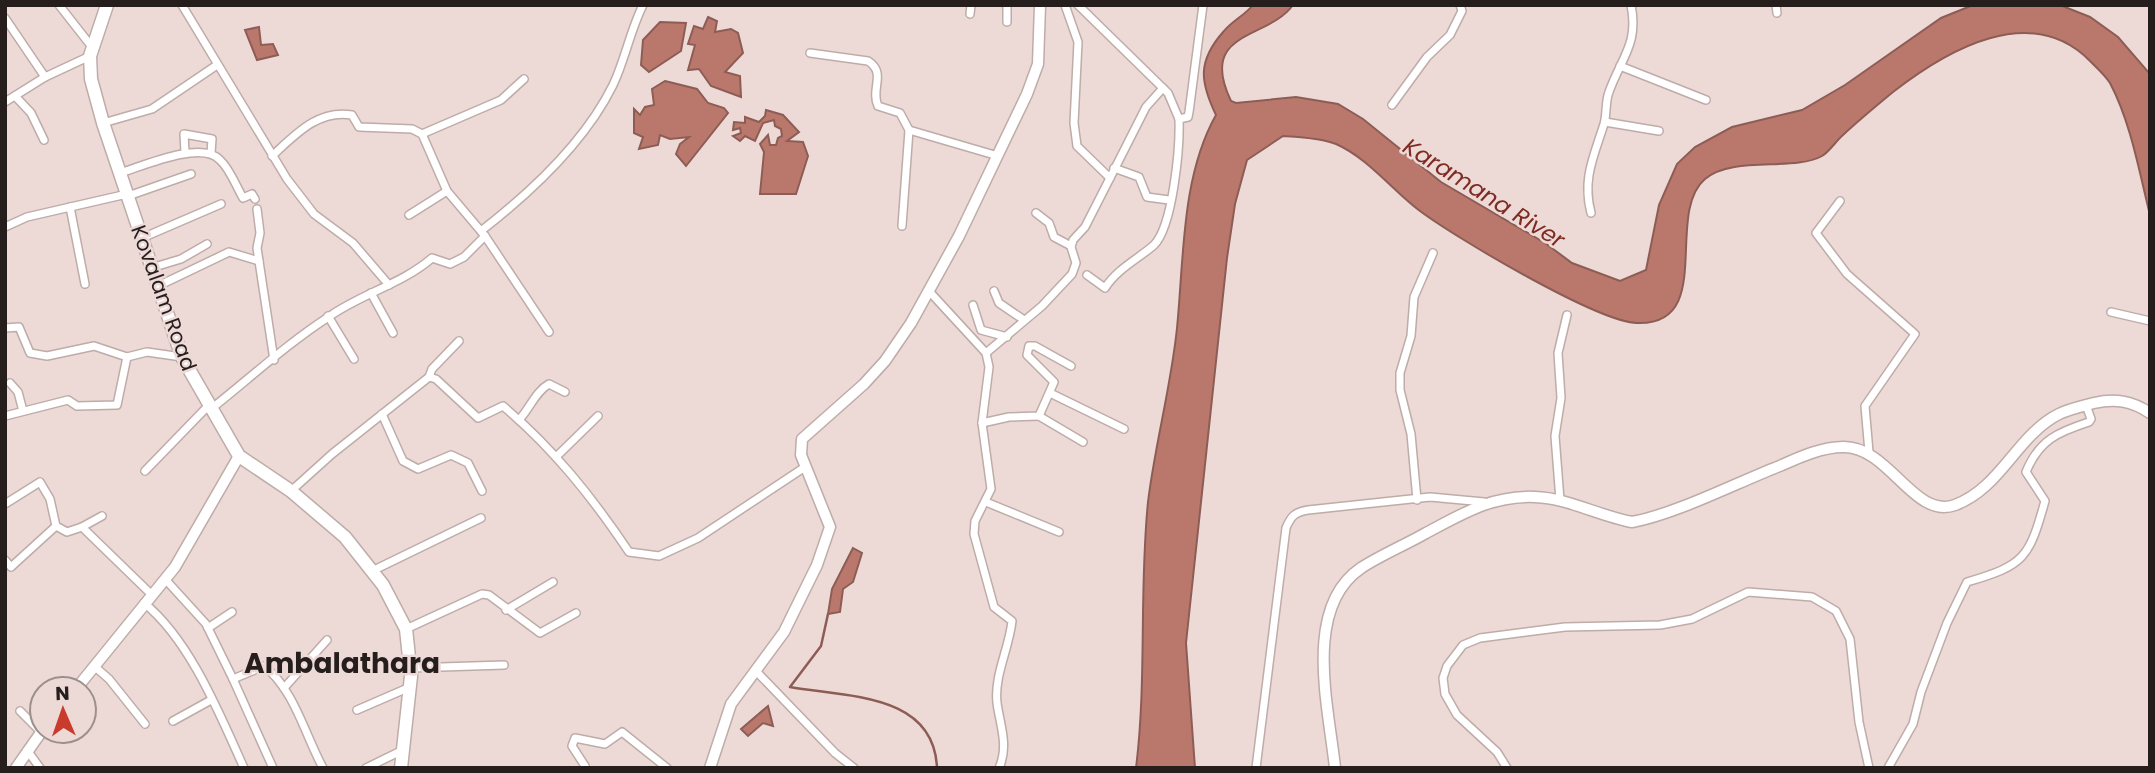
<svg xmlns="http://www.w3.org/2000/svg" width="2155" height="773" font-family="Poppins,sans-serif">
<style>
.water{fill:#ba786d;stroke:#8d5d55;stroke-width:2}
.lines{fill:none;stroke-linecap:round;stroke-linejoin:round}
.stream{stroke:#8d5d55;stroke-width:2.5}
.minor-casing{stroke:#beaca8;stroke-width:10}
.secondary-casing{stroke:#beaca8;stroke-width:13}
.primary-casing{stroke:#beaca8;stroke-width:15}
.minor{stroke:#fff;stroke-width:7}
.secondary{stroke:#fff;stroke-width:10}
.primary{stroke:#fff;stroke-width:12}
.labels{text-anchor:middle;dominant-baseline:central;stroke-width:5;stroke-linejoin:round;paint-order:stroke}
.street-label{font-size:21px;fill:#251e1d;stroke:#eddad7}
.water-label{font-size:23px;font-style:italic;fill:#7e2c23;stroke:#eddad7}
.district-label{font-size:28px;font-weight:bold;fill:#251e1d;stroke:#eddad7}
</style>
<rect width="100%" height="100%" fill="#eddad7"/>
<g class="water">
<path d="M1253,5H1293C1268,40 1197,30 1231,101L1236,103L1296,97L1338,104L1363,119L1441,182L1545,243L1572,263L1620,281L1646,270L1659,205L1677,164L1695,147L1732,127L1802,110L1845,85L1941,18L1973,5H2060L2090,17L2118,37L2150,74V215C2139,171 2131,123 2110,83C2105,75 2097,68 2090,61C2031,1 1947,50 1893,92C1876,106 1859,120 1843,135C1836,141 1829,152 1822,156C1794,172 1733,155 1705,179C1664,214 1716,326 1637,323C1598,322 1456,238 1420,211C1393,191 1368,158 1336,144C1322,138 1299,137 1283,136L1247,160L1235,204L1227,258L1186,643L1195,768H1136C1147,680 1139,590 1148,502C1155,444 1171,387 1177,328C1184,259 1181,177 1216,115C1200,82 1197,61 1224,31C1232,21 1245,15 1253,5Z"/>
<polygon points="708,17 717,21 715,32 731,29 738,33 743,53 725,72 740,76 741,97 711,86 699,69 688,70 695,45 688,44 694,26 703,29"/>
<polygon points="660,22 686,23 681,51 649,72 641,65 643,40"/>
<polygon points="259,27 261,45 273,44 278,55 257,60 245,30"/>
<polygon points="665,81 697,89 708,103 724,108 728,113 686,166 676,154 680,144 689,137 670,139 660,135 658,145 639,149 643,137 634,133 634,109 640,115 645,107 654,105 652,89"/>
<polygon points="766,110 783,115 799,132 787,141 803,142 808,156 796,194 760,194 764,152 760,144 768,135 770,145 776,145 778,138 782,136 781,129 775,126 774,120 763,123 755,141 745,136 740,141 733,136 741,133 740,128 733,130 734,122 745,123 745,117 759,122 765,116"/>
<polygon points="853,548 862,553 853,582 843,589 840,612 828,614 832,589"/>
<polygon points="768,706 773,726 763,723 748,736 741,729"/>
</g>
<g class="lines">
<path class="stream" d="M828,614L821,646L790,687C847,697 934,693 937,768"/>
<g class="minor-casing">
<g id="minor">
<polyline points="59,5 92,47"/>
<polyline points="182,5 287,179 314,214 353,243 389,285"/>
<polyline points="1007,5 1007,22"/>
<polyline points="1078,5 1168,93 1179,119"/>
<polyline points="1776,5 1777,13"/>
<polyline points="970,14 971,5"/>
<polyline points="5,18 45,77"/>
<path d="M810,53L868,61C887,73 870,89 878,106L900,113L909,130L902,226"/>
<polyline points="1620,66 1706,100"/>
<polyline points="15,96 31,113 44,140"/>
<polyline points="5,102 45,77 90,56"/>
<polyline points="1392,105 1427,57 1450,35 1462,11 1460,5"/>
<polyline points="1605,122 1659,131"/>
<polyline points="103,123 152,109 217,65"/>
<polyline points="909,130 998,156"/>
<polyline points="422,134 501,100 524,79"/>
<polyline points="185,152 184,134 212,139 211,153"/>
<path d="M272,156C295,135 318,109 352,115L359,127L412,129L422,134L447,191L485,236L549,332"/>
<polyline points="1114,168 1139,177 1147,197 1169,200"/>
<path d="M120,173C143,166 201,140 220,160C230,169 236,186 243,198L252,194L255,199"/>
<polyline points="1110,178 1146,107 1163,88"/>
<polyline points="128,196 191,174"/>
<polyline points="1840,201 1816,233 1847,274 1915,334 1865,406 1869,452"/>
<polyline points="70,207 85,284"/>
<polyline points="257,209 260,233 257,248 274,360"/>
<polyline points="1036,213 1049,223 1054,237 1071,246"/>
<path d="M1591,213C1582,179 1594,156 1604,124C1607,114 1605,102 1609,92C1621,58 1639,44 1631,5"/>
<polyline points="409,215 447,191"/>
<polyline points="5,227 27,217 127,194"/>
<path d="M481,231C530,193 585,142 613,85C625,60 630,31 643,5"/>
<polyline points="142,238 221,204"/>
<polyline points="151,268 181,259 207,244"/>
<path d="M1087,275L1105,288C1117,269 1138,259 1154,245C1173,226 1180,147 1179,119L1188,117L1189,112L1203,5"/>
<polyline points="158,286 229,252 259,261"/>
<path d="M928,290L986,353L989,367L982,423L991,489L975,521L974,534L994,607L1012,621C1009,649 994,675 997,703C1000,725 1009,746 999,768"/>
<polyline points="994,291 999,303 1024,320"/>
<polyline points="371,293 393,333"/>
<polyline points="973,305 981,330 1007,337"/>
<polyline points="2111,312 2150,321"/>
<polyline points="328,316 354,359"/>
<polyline points="5,328 19,327 30,353 47,356 94,346 127,357 147,352 182,357"/>
<polyline points="986,353 1042,306 1072,274 1076,263 1071,247 1073,240 1085,227 1110,178 1077,146 1074,123 1078,42 1065,5"/>
<polyline points="429,377 432,369 459,341"/>
<polyline points="10,383 18,392 23,411"/>
<polyline points="1050,393 1124,429"/>
<path d="M211,409C250,378 288,343 330,316C363,293 402,284 432,258L450,264L464,257L485,236"/>
<polyline points="382,414 403,461 418,469 451,455 468,463 482,491"/>
<polyline points="5,416 68,400 77,406 117,405 127,357"/>
<polyline points="1039,416 1083,442"/>
<path d="M519,420C530,408 536,391 549,384L565,392"/>
<polyline points="982,423 1009,417 1039,416 1054,382 1027,355 1029,346 1035,346 1071,366"/>
<polyline points="556,457 598,416"/>
<polyline points="145,471 208,406"/>
<path d="M291,491L332,454L429,377L436,379L478,418L503,406C553,448 592,497 629,552L659,556L698,538L805,467"/>
<polyline points="1417,500 1411,434 1400,390 1400,373 1411,336 1414,297 1433,253"/>
<polyline points="1560,500 1555,436 1561,398 1558,353 1567,315"/>
<polyline points="986,502 1059,532"/>
<polyline points="5,504 40,482 50,499 56,526 67,532 82,527"/>
<polyline points="102,516 82,527 152,595"/>
<polyline points="5,560 11,567 56,526"/>
<polyline points="372,571 481,518"/>
<path d="M165,579L206,624L233,679L264,666C294,689 305,735 323,768"/>
<path d="M144,603C190,640 220,715 244,768"/>
<polyline points="506,610 553,582"/>
<polyline points="208,628 232,612"/>
<polyline points="406,629 482,594 489,595 540,633 576,613"/>
<polyline points="94,666 109,679 145,724"/>
<polyline points="410,668 504,665"/>
<polyline points="755,670 835,753 854,768"/>
<polyline points="233,679 273,768"/>
<polyline points="284,688 327,640"/>
<polyline points="357,710 410,687"/>
<polyline points="20,711 41,732"/>
<polyline points="173,721 211,700"/>
<polyline points="27,750 40,768"/>
<polyline points="585,766 572,746 575,738 605,744 622,732 667,768"/>
<polyline points="366,768 403,750"/>
<path d="M1256,768L1286,528C1291,516 1295,512 1308,510L1430,497L1484,502"/>
<polyline points="1507,768 1497,752 1457,715 1445,694 1443,678 1447,666 1463,645 1480,638 1565,627 1660,625 1692,619 1748,592 1812,597 1836,611 1850,639 1859,722 1869,768"/>
<path d="M1888,768L1913,724L1921,692L1947,623L1967,582C2025,565 2029,558 2045,501L2026,472C2039,440 2058,432 2089,422L2091,419L2086,405"/>
</g>
</g>
<g class="secondary-casing">
<g id="secondary">
<polyline points="76,689 175,567 239,456"/>
<polyline points="16,768 42,731"/>
<polyline points="710,768 731,704 784,632 817,565 830,527 801,455 802,439 864,384 885,361 911,323 959,236 1027,94 1038,64 1040,5"/>
<path d="M1335,768C1329,708 1302,608 1361,568C1381,555 1405,545 1426,533C1462,514 1492,495 1535,497C1568,498 1599,516 1632,522C1676,514 1738,482 1782,465C1800,457 1822,447 1843,447C1889,446 1914,520 1955,505C2001,488 2017,435 2059,414C2069,409 2083,406 2094,403C2115,398 2132,401 2150,413"/>
</g>
</g>
<g class="primary-casing">
<polyline id="primary" points="107,5 90,56 91,79 103,123 182,357 239,456 291,491 345,537 383,585 406,629 411,676 401,768"/>
</g>
<use href="#minor" class="minor"/>
<use href="#secondary" class="secondary"/>
<use href="#primary" class="primary"/>
</g>
<g class="labels">
<g class="street-label">
<text transform="translate(164 298) rotate(70)">Kovalam Road</text>
</g>
<g class="water-label">
<text transform="translate(1484 193) rotate(32)">Karamana River</text>
</g>
<g class="district-label">
<text x="342" y="663">Ambalathara</text>
</g>
</g>
<rect width="2155" height="773" fill="none" stroke="#251e1d" stroke-width="14"/>
<g transform="translate(63 710) rotate(358)"><circle r="33" fill="#eddad7" stroke="#9d8f8d" stroke-width="2"/>
<path d="M0-5L12 26L0 18L-12 26Z" fill="#c83b2d"/>
<text y="-10" font-size="19" font-weight="bold" text-anchor="middle" fill="#251e1d">N</text>
</g>
</svg>
